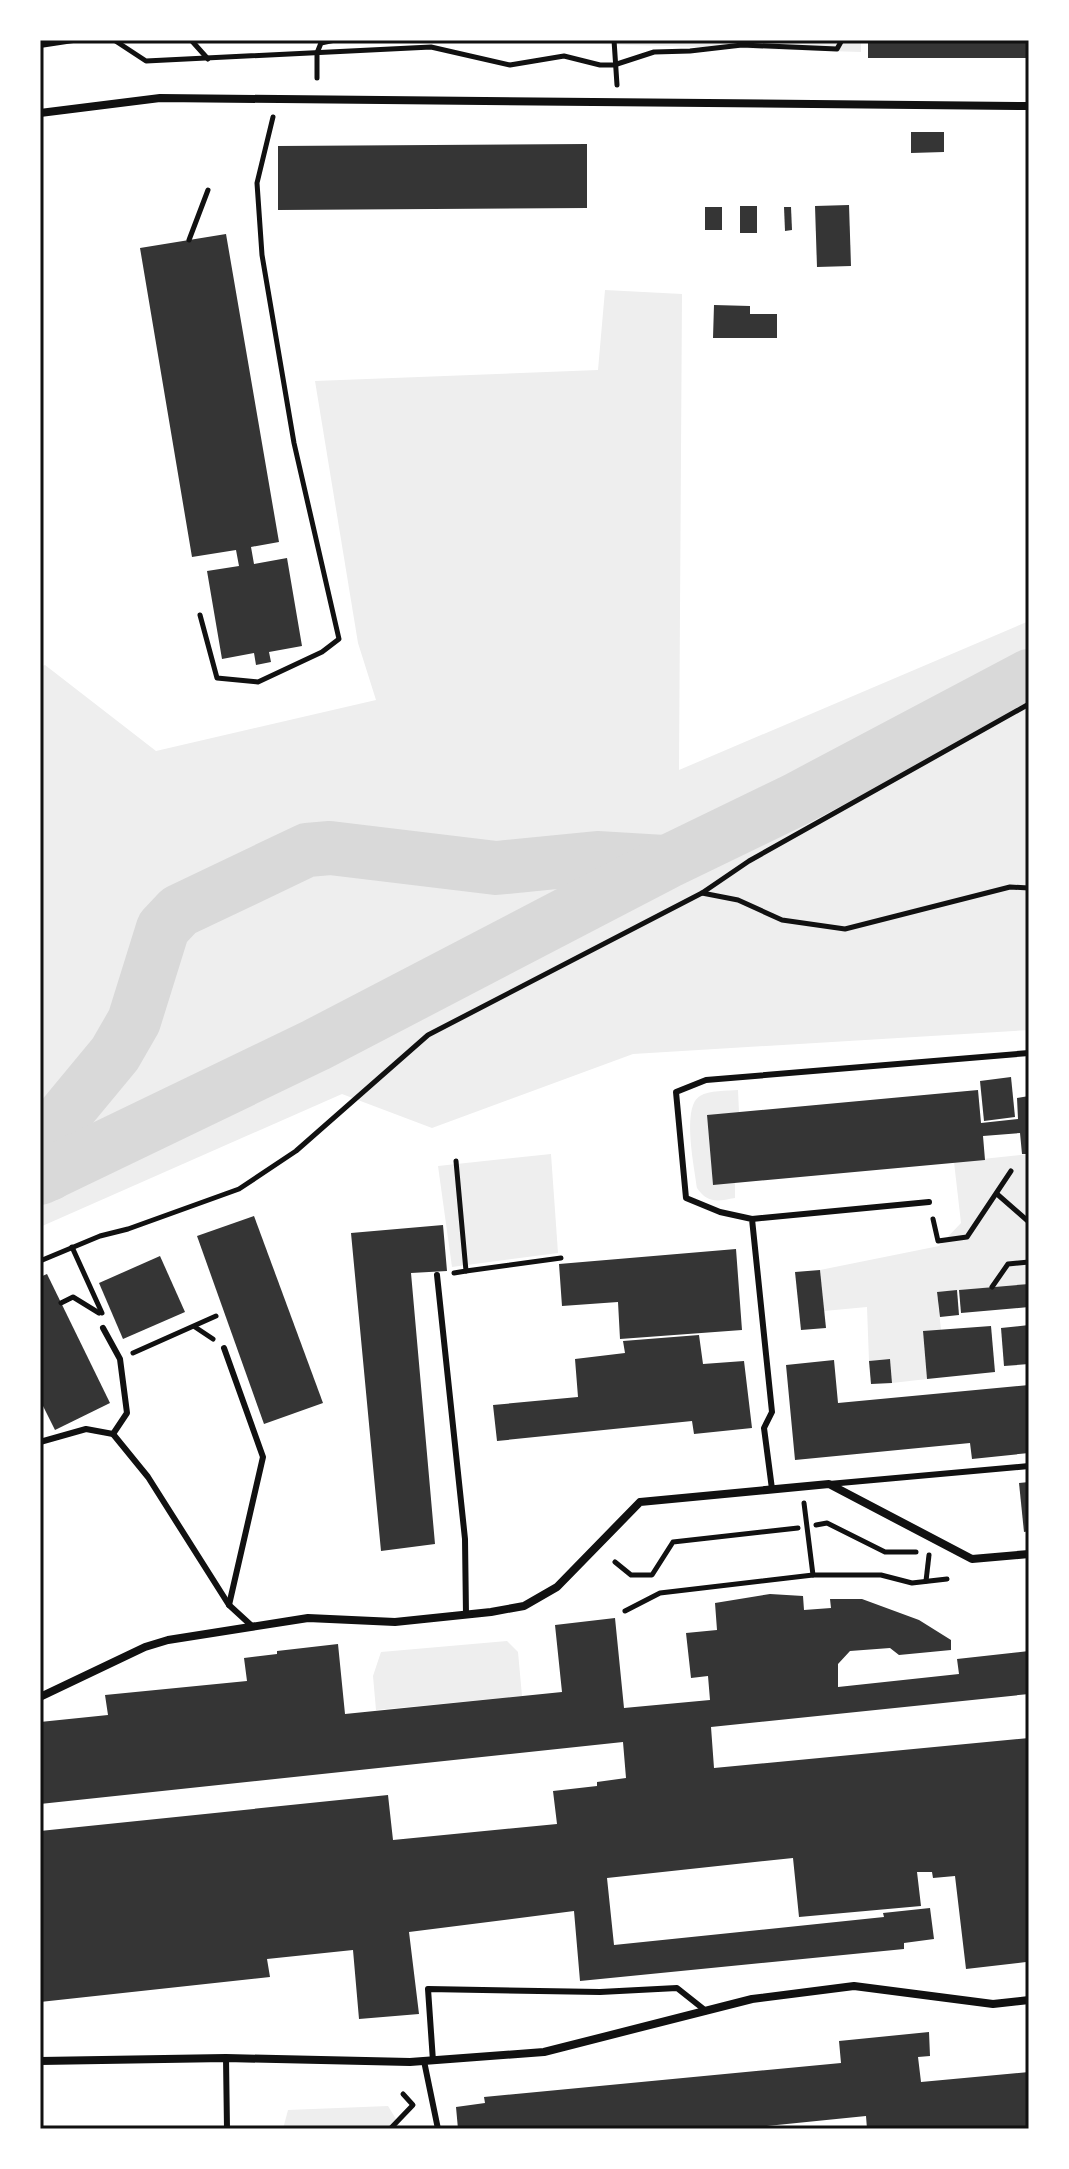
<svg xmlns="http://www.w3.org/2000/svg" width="1069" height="2169" font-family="Signika,sans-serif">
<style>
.green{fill:#eee}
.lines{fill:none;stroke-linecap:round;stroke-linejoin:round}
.river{stroke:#d9d9d9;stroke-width:54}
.building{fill:#353535}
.path{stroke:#111;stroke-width:5}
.service{stroke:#111;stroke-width:6}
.minor{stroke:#111;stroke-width:8}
.neatline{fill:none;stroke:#111;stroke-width:3}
</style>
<rect width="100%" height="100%" fill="#fff"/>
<g class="green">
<polygon points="468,40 861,40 861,52"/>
<polygon points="605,290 682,294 679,770 1029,621 1029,1030 633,1054 432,1128 342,1094 40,1227 40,667 45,665 156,751 376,700 358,643 315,381 598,370"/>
<path d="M738,1090L739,1112L707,1116L713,1184L735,1183V1198C718,1201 708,1204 697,1188C695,1169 681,1107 700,1096C709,1090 727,1091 738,1090Z"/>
<polygon points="551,1154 558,1253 452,1267 438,1166"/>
<polygon points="1029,1154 1029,1284 937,1292 941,1330 923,1332 927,1379 892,1383 890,1359 869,1361 867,1307 824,1311 820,1270 939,1246 961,1223 954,1162"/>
<polygon points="507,1641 518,1652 522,1696 376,1710 373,1676 381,1652"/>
<polygon points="388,2106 402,2129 283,2129 288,2110"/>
</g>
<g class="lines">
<g class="river">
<polyline points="49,1174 62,1118 115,1054 134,1021 163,928 179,911 307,850 330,848 496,868 597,858 664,862"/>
<polyline points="40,1178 316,1045 667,862 795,800 1029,676"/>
</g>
</g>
<g class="building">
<rect x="868" y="40" width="161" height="18"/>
<polygon points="911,132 944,132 944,152 911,153"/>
<polygon points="587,144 587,208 278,210 278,146"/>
<polygon points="849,205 851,266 817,267 815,206"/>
<rect x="740" y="206" width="17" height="27"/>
<rect x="705" y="207" width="17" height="23"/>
<polygon points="784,207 791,207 792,230 785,231"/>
<polygon points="226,234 279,542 251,547 254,564 287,558 302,646 269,652 271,662 256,665 254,653 222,659 207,571 239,566 236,550 192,557 140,248"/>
<polygon points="714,305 750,306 750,314 777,314 777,338 713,338"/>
<polygon points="1011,1077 1015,1117 984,1121 980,1081"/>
<polygon points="978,1090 981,1123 1018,1119 1017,1098 1029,1096 1029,1154 1022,1154 1020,1133 983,1136 985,1160 713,1185 707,1115"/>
<polygon points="254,1216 323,1403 264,1424 197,1236"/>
<polygon points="443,1225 447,1271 411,1273 435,1544 381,1551 351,1233"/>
<polygon points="736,1249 742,1330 620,1339 618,1302 562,1306 559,1264"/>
<polygon points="160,1256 185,1312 123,1339 99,1283"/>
<polygon points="820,1270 826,1328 801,1330 795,1272"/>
<polygon points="47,1274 110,1403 55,1430 40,1400 40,1277"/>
<polygon points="1029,1284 1029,1307 961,1313 959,1290"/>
<polygon points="957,1290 959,1315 940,1317 937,1292"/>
<polygon points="1029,1325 1029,1364 1004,1366 1001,1328"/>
<polygon points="991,1326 995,1372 927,1379 923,1331"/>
<polygon points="699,1335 703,1364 744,1361 752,1428 694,1434 692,1421 497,1441 493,1405 578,1397 575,1359 625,1353 623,1341"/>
<polygon points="890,1359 892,1383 871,1384 869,1361"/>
<polygon points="834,1360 838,1403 1029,1385 1029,1453 972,1459 970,1443 795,1460 786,1365"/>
<polygon points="1029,1482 1029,1531 1024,1532 1019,1483"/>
<polygon points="770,1594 803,1596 804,1610 831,1608 830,1599 862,1599 919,1620 951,1640 951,1650 899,1655 890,1648 850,1651 838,1664 838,1687 959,1674 957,1659 1029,1651 1029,1694 711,1727 714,1768 1029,1738 1029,1968 1026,1962 966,1969 955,1876 933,1878 932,1872 917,1872 921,1906 799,1917 793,1858 607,1878 614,1945 884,1917 883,1913 930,1908 934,1939 904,1943 904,1949 580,1981 574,1911 409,1932 419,2014 359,2019 353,1950 267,1959 270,1977 40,2002 40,1831 388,1795 393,1840 557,1824 553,1791 597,1786 597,1782 626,1778 623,1742 40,1804 40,1722 108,1715 105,1695 247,1681 244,1658 277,1654 277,1651 338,1644 345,1714 562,1692 555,1625 615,1618 624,1708 710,1700 708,1676 691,1678 686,1633 717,1630 715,1603"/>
<polygon points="929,2032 930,2056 918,2057 921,2082 1029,2072 1029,2128 867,2129 866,2116 737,2129 458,2129 456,2107 485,2103 484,2097 841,2063 839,2041"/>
</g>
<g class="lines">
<g class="path">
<polyline points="114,40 146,61 431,47 510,65 564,56 600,65 614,65 654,52 690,51 742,45 837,49 842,40"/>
<polyline points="191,40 208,59"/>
<polyline points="614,40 617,85"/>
<polyline points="317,78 317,53 321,43 335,40"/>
<polyline points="189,240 208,190"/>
<polyline points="200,615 217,678 258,682 322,652 339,639 294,443 262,255 257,183 273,117"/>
<polyline points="702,893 738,900 782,920 845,929 1010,887 1029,888"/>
<polyline points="997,1194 1029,1222"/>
<polyline points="933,1219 938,1241 967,1237 1011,1171"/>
<polyline points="72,1247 102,1313"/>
<polyline points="40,1261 100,1236 128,1229 239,1189 296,1151 428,1035 702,893 749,861 1029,704"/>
<polyline points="466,1271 561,1258"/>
<polyline points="454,1273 466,1271 456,1161"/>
<polyline points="992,1287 1008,1264 1029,1262"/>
<polyline points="61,1303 73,1297 99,1313"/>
<polyline points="195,1327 213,1339"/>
<polyline points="133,1353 216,1316"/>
<polyline points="804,1503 813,1575"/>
<polyline points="816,1525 827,1523 885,1552 916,1552"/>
<polyline points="615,1562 631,1575 652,1575 673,1542 798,1528"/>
<polyline points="926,1581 929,1555"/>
<polyline points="625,1611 660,1593 813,1575 881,1575 912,1583 947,1579"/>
<polyline points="390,2129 413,2105 403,2094"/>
</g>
<g class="service">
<polyline points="40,45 73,40"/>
<polyline points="752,1219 929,1202"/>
<polyline points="437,1275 465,1539 466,1615"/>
<polyline points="224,1348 263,1457 229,1605"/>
<polyline points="113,1434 148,1477 229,1605 253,1627"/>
<polyline points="40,1442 86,1429 113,1434 127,1413 120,1359 103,1328"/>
<polyline points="829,1484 1029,1466"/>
<polyline points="772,1489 764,1428 772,1412 752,1219 720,1212 686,1198 676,1092 706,1080 1029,1053"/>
<polyline points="226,2058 227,2129"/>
<polyline points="424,2061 438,2129"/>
<polyline points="433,2061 428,1989 600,1992 677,1988 706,2011"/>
</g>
<g class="minor">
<polyline points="40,113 160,98 1029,106"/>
<polyline points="40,1697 145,1647 168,1640 308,1618 395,1622 491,1612 524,1606 557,1587 640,1502 829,1484 972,1559 1029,1554"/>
<polyline points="40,2061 226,2058 410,2062 544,2052 752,1999 854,1986 993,2004 1029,2000"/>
</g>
</g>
<rect width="1069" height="2169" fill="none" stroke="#ffffff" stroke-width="84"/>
<rect x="42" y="42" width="985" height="2085" class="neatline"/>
</svg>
